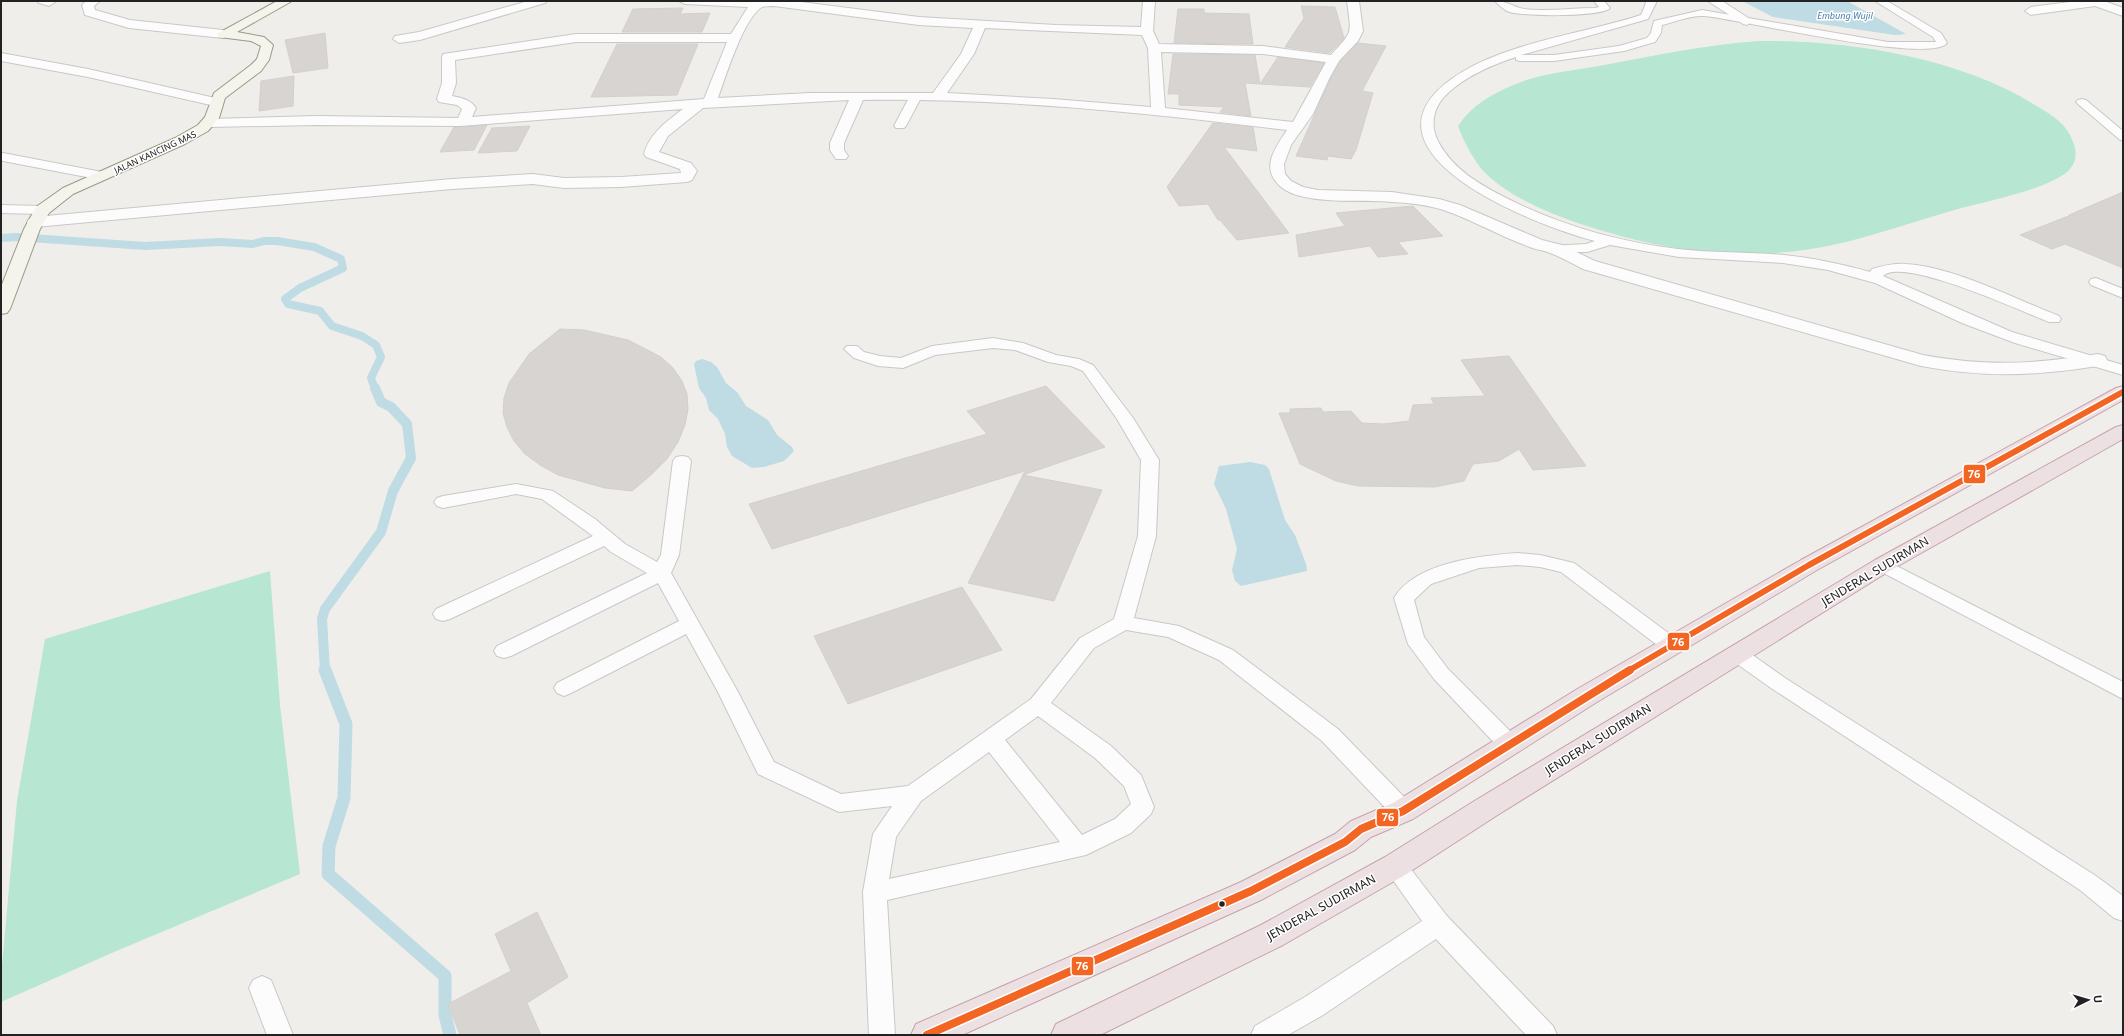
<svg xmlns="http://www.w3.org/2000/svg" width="2124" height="1036" font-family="'Noto Sans',sans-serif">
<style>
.pitch{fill:#b7e6d2}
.water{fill:#bfdbe3}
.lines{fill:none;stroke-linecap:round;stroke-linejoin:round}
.stream-far2{stroke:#bfdbe3;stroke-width:8}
.stream-far1{stroke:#bfdbe3;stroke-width:10}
.stream{stroke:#bfdbe3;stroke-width:13}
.building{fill:#d7d4d2;stroke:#d3d0cc}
.lane-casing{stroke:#c9c8c7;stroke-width:2}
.street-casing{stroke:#c9c8c7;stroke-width:2}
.secondary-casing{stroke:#999a82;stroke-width:2}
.highway-casing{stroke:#c5a2ac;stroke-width:2}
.lane{fill:#fdfcfc;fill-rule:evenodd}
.street{fill:#fdfcfc;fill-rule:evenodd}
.secondary{fill:#f4f4ed;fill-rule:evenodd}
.highway{fill:#ece0e2;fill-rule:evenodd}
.bus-1-far1-casing{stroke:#fff;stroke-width:9}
.bus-1-casing{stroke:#fff;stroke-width:11}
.bus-1-far1{stroke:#f26522;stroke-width:6}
.bus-1{stroke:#f26522;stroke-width:8}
.bus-dot{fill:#222;stroke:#fff;stroke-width:1.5}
.labels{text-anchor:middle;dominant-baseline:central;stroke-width:3;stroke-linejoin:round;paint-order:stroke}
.far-water-label{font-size:9px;font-style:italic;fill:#4a7aab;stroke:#fff}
.far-street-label{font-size:9px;fill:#222;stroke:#fff}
.near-street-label{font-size:12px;fill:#222;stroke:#fff}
.line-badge{stroke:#fff;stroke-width:1.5}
.badge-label{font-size:11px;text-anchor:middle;font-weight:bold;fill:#fff}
</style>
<rect width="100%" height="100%" fill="#f0eeeb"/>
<g class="pitch">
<path d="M1758,41C1847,40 1958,57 2035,105C2048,113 2063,121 2070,135C2076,147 2079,158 2070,169C2054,188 1984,202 1958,209C1911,222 1858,242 1811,249C1772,255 1731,256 1691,250C1634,243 1517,213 1480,167C1471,155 1463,140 1458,126C1472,105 1493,93 1516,84C1541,73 1572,71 1599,66C1652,56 1704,45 1758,41Z"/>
<polygon points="270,571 280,705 300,874 114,952 1,1002 1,976 17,801 45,639"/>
</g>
<g class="water">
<polygon points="1742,1 1847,1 1906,34 1895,35 1773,17"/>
<polygon points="702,359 711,362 717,367 726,383 737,392 746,406 768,420 777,435 792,447 794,451 784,461 764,467 752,468 732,456 727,447 725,434 718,419 709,410 706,398 699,388 694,364 696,361"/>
<polygon points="1250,462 1265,465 1269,469 1285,520 1295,535 1306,564 1307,571 1241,586 1235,581 1232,570 1237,549 1226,509 1214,484 1219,466"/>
</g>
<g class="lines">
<polyline class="stream-far2" points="1,238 16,237 145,246 220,242 253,244 264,241 277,241 314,247 341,259 343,268 300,288 285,299 288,304 320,311 332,326 362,336 376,345 381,357 371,378 375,389"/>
<polyline class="stream-far1" points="325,671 322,619 325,609 381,532 393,491 411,458 407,424 391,407 381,402 375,388"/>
<polyline class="stream" points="325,670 346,724 344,798 329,846 328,874 445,976 445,1015 450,1035"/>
</g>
<g class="building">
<polygon points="1301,6 1335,7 1344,38 1330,53 1285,47 1304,18"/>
<polygon points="683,8 680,14 710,13 702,32 622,32 633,9"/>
<polygon points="1178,9 1204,9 1204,13 1249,14 1253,44 1174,43"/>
<polygon points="325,33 328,68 293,73 285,40"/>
<polygon points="1358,43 1386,46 1362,91 1373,93 1356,150 1351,159 1328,156 1327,160 1296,156 1331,78 1340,62"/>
<polygon points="617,44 698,44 677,95 591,97"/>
<polygon points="1173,54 1255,55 1260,84 1245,83 1251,116 1220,112 1224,107 1179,105 1179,94 1168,94"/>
<polygon points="1278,57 1324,63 1310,87 1260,84"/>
<polygon points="294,76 293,106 259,111 261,81"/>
<polygon points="1213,123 1253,127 1257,151 1224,147 1289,233 1237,240 1220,220 1218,220 1208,204 1179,206 1167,187"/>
<polygon points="487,125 474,150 440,152 454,127"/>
<polygon points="530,126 517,151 478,153 492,128"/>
<polygon points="2123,192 2123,268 2065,244 2052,249 2020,235 2071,215 2069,215"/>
<polygon points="1413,206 1443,236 1398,242 1408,254 1378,257 1370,246 1299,257 1296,235 1345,226 1336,213"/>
<polygon points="560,329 584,330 628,340 661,357 673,368 682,381 687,394 688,409 685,425 678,442 667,459 651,475 632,491 605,488 558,475 540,465 525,454 514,441 507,427 503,413 504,398 509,383 529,354"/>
<polygon points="1509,356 1586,466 1533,470 1519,449 1499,461 1473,464 1464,481 1435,487 1358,486 1336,481 1300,464 1279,413 1290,413 1290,409 1321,408 1323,412 1351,411 1362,423 1383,424 1409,421 1413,405 1434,404 1431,398 1485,396 1461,360"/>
<polygon points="1046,386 1105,447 1023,475 1025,471 772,549 749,504 987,434 967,411"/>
<polygon points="1023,475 1102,490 1054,601 968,583"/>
<polygon points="962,587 1002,650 848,704 814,636"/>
<polygon points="537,912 568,977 527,1003 541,1035 460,1035 448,1004 511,971 495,934"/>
</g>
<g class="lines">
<g class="lane-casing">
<g id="lane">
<path d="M1495,1C1507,1 1513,7 1524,9C1547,12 1572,8 1595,8L1599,7L1594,1H1604L1610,8C1602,17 1519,17 1507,11C1503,9 1498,4 1495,1Z"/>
<path d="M1645,1H1655L1656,3L1648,19L1521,55H1554L1619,46L1647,38L1651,33L1654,21L1702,10L1888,42H1936L1933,37L1875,1H1887L1941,33L1947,43C1929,65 1740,19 1704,16C1691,15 1674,22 1662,25L1661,33L1655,42L1624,51L1554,61H1520L1516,60V57C1492,65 1468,75 1449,92C1433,106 1429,125 1439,143C1454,170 1479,184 1506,198C1560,225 1618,242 1678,249C1713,253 1749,252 1784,255C1813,258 1842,264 1870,272L1872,269C1883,266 1894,263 1905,264C1952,266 2015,299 2059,316L2061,319L2059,322H2049C2023,312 1902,256 1883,276L2012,332L2123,365V375L2015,343L1962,323L1875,283L1828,270L1783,263L1679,257L1610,245L1587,252H1551L1549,249L1551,246L1586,244L1595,241C1533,225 1337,148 1462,72C1512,42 1585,33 1641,15L1646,3Z"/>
<polygon points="916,93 922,96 906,126 904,128 896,128 894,126 910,96"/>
<polygon points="2082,99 2086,100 2123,131 2123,141 2119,139 2078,104 2076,102 2078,100"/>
<polygon points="3,153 102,172 108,176 102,180 3,161 1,160 1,154"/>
<polygon points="1,205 42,206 48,210 42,214 1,213"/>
<polygon points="2096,278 2123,289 2123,298 2091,285 2089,282 2091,279"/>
<path d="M993,338L1023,343L1056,355L1079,359L1093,365L1133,418L1159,460L1156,536L1134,618L1179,626L1233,650L1338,729L1411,804L1414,811L1411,818L1403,820L1395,818L1322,741L1219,660L1168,637L1126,630L1094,648L1051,703L1111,746L1141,775L1154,807L1151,814L1131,833L1086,855L887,900L895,1035H869L863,892L873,834L892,806L839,812L758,774L718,692L686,634L571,693L564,696L557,693L554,688L557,683L679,621L658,583L511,656L504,658L497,656L494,651L497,646L647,573L611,552L604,546L450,619L443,621L436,619L433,614L436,609L593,536L542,499L516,494L443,508L437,506L434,502L437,498L443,496L516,484L553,491L595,519L625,544L657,562L661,555L673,461L676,457L682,456L688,457L691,461L679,555L671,573L738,692L774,762L841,794L908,786L1031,699L1080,638L1114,619L1138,536L1141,460L1117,419L1083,371L1071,366L1048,362L1015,350L993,348L935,355L903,368L878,366L854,358L844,349L847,346H857L864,352L880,356L901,358L932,346ZM1038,716L1095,758L1124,786L1131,804L1115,819L1082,835L1005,740ZM989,752L1060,842L889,879L896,837L921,801Z"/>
<path d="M1517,553L1540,555L1574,563L1679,641L1682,646L1679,651L1672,653L1665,651L1561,572L1540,567L1517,565L1479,568L1431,584L1414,600L1424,637L1448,669L1517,738L1520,744L1517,750L1509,752L1501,750L1434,679L1408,644L1394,598C1416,562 1479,556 1517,553Z"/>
<polygon points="1883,559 2123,682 2123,699 1876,569 1874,565 1876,561"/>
<polygon points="1737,647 1744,649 1785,678 2096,876 2123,896 2123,921 2114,918 2080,890 1771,688 1730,659 1727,654 1730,649"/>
<polygon points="1395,856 1403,859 1447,916 1553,1026 1557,1035 1526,1035 1436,939 1323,1015 1288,1035 1251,1035 1255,1026 1305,997 1422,921 1383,866 1387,859"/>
<polygon points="262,976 271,980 293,1035 267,1035 249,988 253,980"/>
</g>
</g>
<g class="street-casing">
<g id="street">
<polygon points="37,1 54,1 55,2 49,6 39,3"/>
<polygon points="86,1 100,1 94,6 95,10 130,20 223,30 229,34 223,38 129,28 85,15 82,5"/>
<polygon points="528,1 547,1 545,3 420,40 399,43 393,39 395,36 419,32"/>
<path d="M679,1H793L919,17L1056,25L1141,27L1143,1H1155L1153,31L1159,44L1263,46L1331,55C1354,30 1351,34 1347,1H1359L1363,31L1358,41L1339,61L1330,77L1313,114L1291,145L1284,164L1285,174L1291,181L1303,187L1318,190L1392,192L1439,199L1460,205L1542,240L1562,245L1595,261L1923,355C1988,367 2034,364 2098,354L2105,356L2107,360L2105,364L2098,366C2032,376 1987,378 1921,366L1583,269C1572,263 1561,257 1550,253C1544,250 1536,250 1530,247C1502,237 1476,222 1449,212C1431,205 1411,203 1392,202C1364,199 1301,206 1280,186C1260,168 1275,148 1287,130C1147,113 1005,98 863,100L844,143V150L848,156L846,159H836L830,150V143L849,100L703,108L668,136L659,152L691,163L697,171L692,180L687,182L621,187L564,188L533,184L452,189L35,227L29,225L27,222L29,219L35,217L452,179L533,174L564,178L621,177L681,173L680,169L646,157L644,154C649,134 667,121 683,109L460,126L316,125L209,127L204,126L202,123L204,120L209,119L316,116L458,118L462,109L457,105L439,102L437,99L442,83V57L443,54L576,34H731L748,7L685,4ZM774,6L919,25L973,28L961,54L933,93H810L718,98C725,78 744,17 762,7C765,6 770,6 774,6ZM985,28L1142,35L1148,48L1151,107L1053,99L947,93L974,54ZM576,42H727L704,99L472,117L476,108C470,99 461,98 452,96L456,83L455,60ZM1161,52L1263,54L1326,62L1293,122L1165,108Z"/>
<polygon points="1708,1 1722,1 1753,21 1747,25 1743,24"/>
<polygon points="2078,1 2104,1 2123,8 2123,16 2095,6 2031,15 2025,11 2031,7"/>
<polygon points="1,53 88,69 215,98 222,102 215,106 88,77 1,61"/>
</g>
</g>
<g class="secondary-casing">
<polygon id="secondary" points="277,1 292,1 237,32 264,37 273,45 269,60 261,71 225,98 219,118 208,131 185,144 73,194 49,213 40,229 10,309 7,313 1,314 1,287 24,229 36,207 63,188 175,138 198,125 205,117 214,93 251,65 257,59 261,46 251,41 219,37 217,34"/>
</g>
<g class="highway-casing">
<g id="highway">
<polygon points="2123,386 2123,400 1817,570 1597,702 1413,819 1371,837 1355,850 1261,900 962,1035 911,1035 916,1024 1241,882 1335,834 1351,821 1393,803 1579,688 1801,560 2116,388"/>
<polygon points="2123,425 2123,439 1891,570 1496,816 1405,875 1283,945 1100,1035 1051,1035 1056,1024 1261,925 1385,857 1476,800 1875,560 2116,427"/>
</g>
</g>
<use href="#lane" class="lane"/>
<use href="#street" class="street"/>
<use href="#secondary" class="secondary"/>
<use href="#highway" class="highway"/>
<g class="bus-1-far1-casing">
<polyline id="bus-1-far1" points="1628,671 1809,565 2123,392"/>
</g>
<g class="bus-1-casing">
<polyline id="bus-1" points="927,1035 1251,891 1345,842 1361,829 1403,811 1630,670"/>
</g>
<use href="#bus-1-far1" class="bus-1-far1"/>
<use href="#bus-1" class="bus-1"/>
</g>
<circle class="bus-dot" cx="1222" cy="904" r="3.5"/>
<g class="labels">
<g class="far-water-label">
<text x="1845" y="15">Embung Wujil</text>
</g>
<g class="far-street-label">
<text transform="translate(155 152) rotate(-25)">JALAN KANCING MAS</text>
</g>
<g class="near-street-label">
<text transform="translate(1875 571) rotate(-31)">JENDERAL SUDIRMAN</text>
<text transform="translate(1598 739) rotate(-32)">JENDERAL SUDIRMAN</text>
<text transform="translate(1321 907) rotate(-29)">JENDERAL SUDIRMAN</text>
</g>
</g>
<g class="line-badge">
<rect x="1963" y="464" width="23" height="20" rx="4" fill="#f26522"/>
<rect x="1667" y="632" width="23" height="19" rx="4" fill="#f26522"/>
<rect x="1376" y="808" width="23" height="19" rx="4" fill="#f26522"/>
<rect x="1071" y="956" width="23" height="20" rx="4" fill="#f26522"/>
</g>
<g class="badge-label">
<text x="1974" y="478">76</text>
<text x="1678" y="646">76</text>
<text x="1388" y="821">76</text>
<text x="1082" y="970">76</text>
</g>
<rect width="2124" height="1036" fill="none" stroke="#222222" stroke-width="4"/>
<g transform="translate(2088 1000) rotate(85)" stroke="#ffffff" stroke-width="3" paint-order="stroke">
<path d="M0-3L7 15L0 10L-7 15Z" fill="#222222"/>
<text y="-6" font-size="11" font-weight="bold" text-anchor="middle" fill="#222222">U</text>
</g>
</svg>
